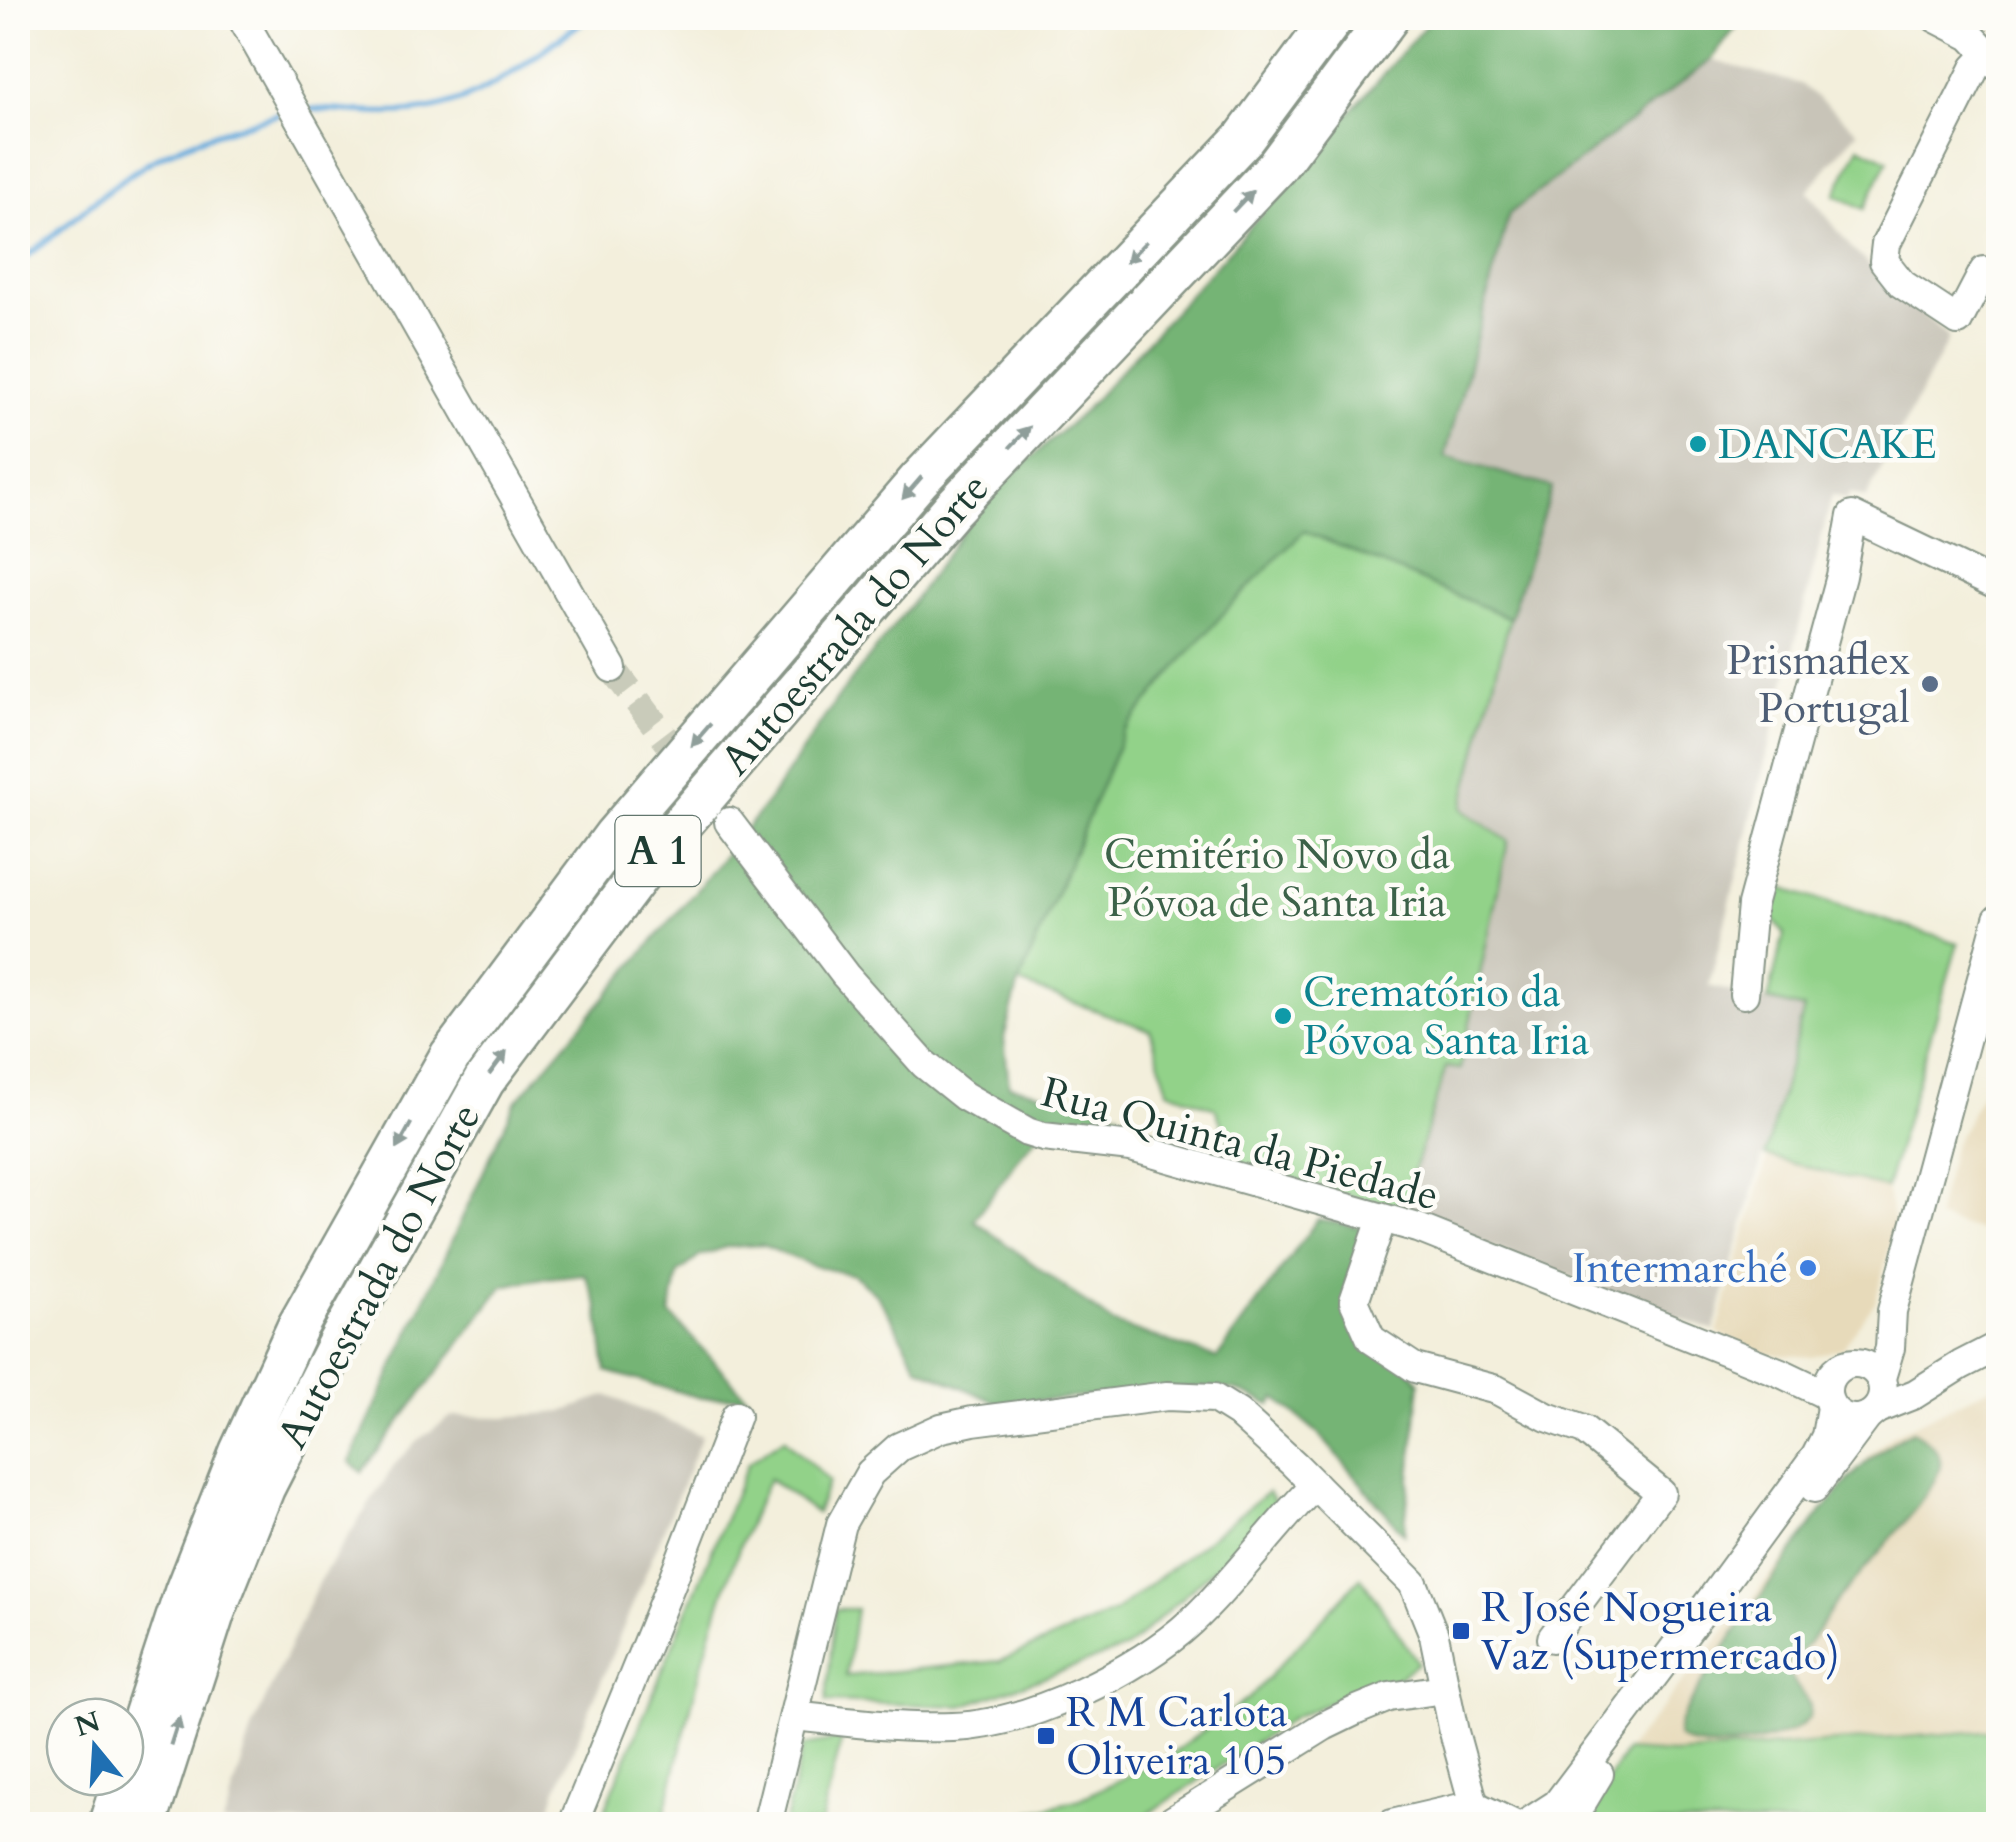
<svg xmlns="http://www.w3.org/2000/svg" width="2016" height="1842" font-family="Cardo,serif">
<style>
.built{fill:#e7daba}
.industrial{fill:#c8c4b8}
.green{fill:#92d289;stroke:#58885e;stroke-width:2.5}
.forest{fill:#75b475;stroke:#4a7854;stroke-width:2.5}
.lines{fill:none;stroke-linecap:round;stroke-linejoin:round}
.stream{stroke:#67abdc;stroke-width:6}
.minor-tunnel{stroke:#c9cbba;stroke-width:28;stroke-dasharray:28 14;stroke-linecap:butt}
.minor-casing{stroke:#899688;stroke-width:32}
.highway-casing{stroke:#899688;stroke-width:45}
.minor{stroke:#fff;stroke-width:28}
.highway{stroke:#fff;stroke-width:40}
.oneway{fill:#8f9e9a}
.culture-dot{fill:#0f9aa8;stroke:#fdfcf7;stroke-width:4}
.service-dot{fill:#5c6f8a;stroke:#fdfcf7;stroke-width:4}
.shop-dot{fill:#3f7fe0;stroke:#fdfcf7;stroke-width:4}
.transit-dot{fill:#1a4fb4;stroke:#fdfcf7;stroke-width:4}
.labels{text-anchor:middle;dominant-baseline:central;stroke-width:9;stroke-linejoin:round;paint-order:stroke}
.shield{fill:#fdfcf7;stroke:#62766e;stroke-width:2.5}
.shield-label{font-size:40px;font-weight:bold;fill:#1f3d34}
.culture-label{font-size:42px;fill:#0d838f;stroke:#fdfcf7;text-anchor:start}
.street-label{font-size:42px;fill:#1f3d34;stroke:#fdfcf7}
.service-label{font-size:42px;fill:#4e5e75;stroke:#fdfcf7;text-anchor:end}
.park-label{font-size:42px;fill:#3c6249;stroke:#fdfcf7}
.shop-label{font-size:42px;fill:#366cbe;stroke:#fdfcf7;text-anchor:end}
.transit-label{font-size:42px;fill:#164399;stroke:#fdfcf7;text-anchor:start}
</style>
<rect width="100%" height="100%" fill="#fdfcf7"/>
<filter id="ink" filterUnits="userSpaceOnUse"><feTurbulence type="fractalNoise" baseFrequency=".01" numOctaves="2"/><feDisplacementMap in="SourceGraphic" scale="20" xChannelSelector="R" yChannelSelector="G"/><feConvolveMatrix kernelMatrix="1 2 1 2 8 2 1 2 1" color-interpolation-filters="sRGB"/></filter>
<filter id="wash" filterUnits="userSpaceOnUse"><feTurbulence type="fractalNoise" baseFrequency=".0048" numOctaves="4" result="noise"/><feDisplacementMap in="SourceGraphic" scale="40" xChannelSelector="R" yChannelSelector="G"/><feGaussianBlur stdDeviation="2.25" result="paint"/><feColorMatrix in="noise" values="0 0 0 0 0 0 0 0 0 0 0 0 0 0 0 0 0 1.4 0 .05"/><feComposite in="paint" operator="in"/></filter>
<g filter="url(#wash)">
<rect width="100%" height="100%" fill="#f3efdc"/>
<g class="built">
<polygon points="1988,1081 1998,1083 1998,1236 1936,1218 1953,1147"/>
<polygon points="1768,1154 1886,1188 1895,1226 1875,1302 1842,1348 1812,1357 1768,1354 1717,1333"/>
<polygon points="1998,1383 1998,1730 1673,1754 1626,1751 1871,1454 1891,1436"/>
</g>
<g class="industrial">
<polygon points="1711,60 1801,84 1858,131 1807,191 1853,250 1949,338 1866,498 1850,493 1848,500 1832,495 1709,986 1804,1009 1714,1331 1401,1212 1447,1066 1460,1068 1508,841 1462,809 1510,618 1552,487 1445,457 1509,213"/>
<polygon points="607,1395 702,1436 556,1791 546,1824 223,1824 253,1727 319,1581 396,1463 421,1438 452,1416 505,1417 563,1412"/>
</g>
<g class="green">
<polygon points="1859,146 1888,160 1864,209 1835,195"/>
<polygon points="1304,530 1510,618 1462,809 1508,841 1460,1069 1446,1067 1401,1212 1237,1162 1215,1108 1168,1090 1150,1030 1019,983 1124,731 1184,658 1231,605"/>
<polygon points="1769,884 1958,943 1886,1188 1765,1156 1804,1009 1768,1000 1784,933 1763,908"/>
<path d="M784,1438L829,1481L816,1513L769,1479C716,1586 691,1709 662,1824H599L748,1463Z"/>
<polygon points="1268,1492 1280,1508 1127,1648 962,1706 826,1702 835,1609 856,1609 846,1676 1000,1661 1115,1612"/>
<polygon points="1361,1577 1418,1663 1381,1690 1362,1688 1293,1718 1133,1824 985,1824 1080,1799 1170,1755 1249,1698"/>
<polygon points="1998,1730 1998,1824 1579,1824 1626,1751 1673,1754"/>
<polygon points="842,1739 821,1823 825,1824 784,1824 803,1746"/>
</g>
<g class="forest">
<polygon points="1432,18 1743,18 1711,60 1509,214 1445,457 1552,487 1510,618 1304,531 1231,605 1184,658 1124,731 1019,983 1004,1038 1009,1085 1118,1112 1123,1119 1118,1130 1048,1125 1023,1152 974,1220 1114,1324 1217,1358 1318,1219 1368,1229 1347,1283 1420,1383 1404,1534 1318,1433 1276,1398 1271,1405 1236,1390 1204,1387 999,1404 918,1367 891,1317 876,1294 854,1275 814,1266 762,1245 726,1247 700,1256 678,1273 670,1314 746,1396 701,1398 606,1371 598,1307 585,1274 537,1279 503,1286 362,1472 350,1462 515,1103 700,886 769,800 837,699 910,605 986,498 1083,412 1233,246"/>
<path d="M1913,1431C1925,1439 1942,1449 1940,1466C1938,1490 1857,1577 1837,1601C1828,1614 1821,1628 1811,1640C1803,1650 1793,1659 1784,1668L1810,1705L1809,1718C1805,1722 1801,1726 1796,1729C1772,1743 1697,1757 1677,1736L1679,1723C1707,1671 1741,1623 1776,1575C1814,1523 1853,1459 1913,1431Z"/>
</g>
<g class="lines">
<g class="stream">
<path d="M312,109C352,111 396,117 436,108C490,96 543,50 587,18"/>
<path d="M18,263C66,228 116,177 168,152C203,135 242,126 279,114"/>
</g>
</g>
</g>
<g filter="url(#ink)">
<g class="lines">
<polyline class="minor-tunnel" points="612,668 717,806"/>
<g class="minor-casing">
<g id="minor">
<polyline points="242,18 612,668"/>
<polyline points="1936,18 1971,36 1988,54"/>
<polyline points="1984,271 1958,321 1902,284 1884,261 1886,244 1975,68 1988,54 1998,67"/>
<polyline points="729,822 845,975 924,1064 964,1096 1027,1132 1043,1137 1131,1147 1418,1228 1781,1373 1827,1395"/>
<polyline points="1744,994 1752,905 1841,576 1852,516 1998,586"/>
<polyline points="1382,1219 1354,1301 1371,1339 1415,1368 1497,1390 1547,1417 1584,1430 1661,1493 1552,1638"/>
<circle cx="1855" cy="1391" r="28"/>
<polyline points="1881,1378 1890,1348 1892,1311 1998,919"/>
<polyline points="1877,1409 1915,1394 1961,1365 1998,1346"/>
<polyline points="1814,1488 1868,1416"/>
<path d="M794,1716C846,1722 900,1729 953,1727C1027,1725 1139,1671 1192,1621C1237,1579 1272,1528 1315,1485"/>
<polyline points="1474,1805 1513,1824"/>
<polyline points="573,1824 671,1584 736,1416"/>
<polyline points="767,1824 841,1524 870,1473 899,1447 941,1428 973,1421 1167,1396 1214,1398 1238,1413 1294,1464 1413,1583 1434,1635 1454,1732 1474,1805 1475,1824"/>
<polyline points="1167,1824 1324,1726 1357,1710 1389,1697 1444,1689"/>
<polyline points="1392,1824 1474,1805"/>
<polyline points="1526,1824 1557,1804 1713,1597 1816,1456 1826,1436 1831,1407"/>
<polyline points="1569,1824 1599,1774"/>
</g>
</g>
<g class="highway-casing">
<g id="highway">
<polyline points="125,1775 185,1592 240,1452 298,1326 450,1056 614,836 919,480 1244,138 1333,18"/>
<polyline points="109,1824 124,1777"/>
<polyline points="146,1824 214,1613 264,1488 338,1343 484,1081 648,863 952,509 1277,166 1388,18"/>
</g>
</g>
<use href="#minor" class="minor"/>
<use href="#highway" class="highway"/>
</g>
<defs><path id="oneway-solid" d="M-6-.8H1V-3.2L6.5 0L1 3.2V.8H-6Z" transform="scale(2.5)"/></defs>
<g class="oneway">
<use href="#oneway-solid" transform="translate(1243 201) rotate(-46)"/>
<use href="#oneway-solid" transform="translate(1136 252) rotate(134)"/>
<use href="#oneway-solid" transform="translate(1020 437) rotate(-46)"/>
<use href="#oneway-solid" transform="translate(912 488) rotate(131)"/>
<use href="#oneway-solid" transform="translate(701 735) rotate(131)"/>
<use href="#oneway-solid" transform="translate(498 1063) rotate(-53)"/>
<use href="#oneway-solid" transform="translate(404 1136) rotate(119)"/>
<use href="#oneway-solid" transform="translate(175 1731) rotate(-72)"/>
</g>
</g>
<g class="culture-dot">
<circle cx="1698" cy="444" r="10"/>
<circle cx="1283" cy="1016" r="10"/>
</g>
<circle class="service-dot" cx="1930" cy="684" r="10"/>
<circle class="shop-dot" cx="1808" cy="1268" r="10"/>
<g class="transit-dot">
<rect x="1451" y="1621" width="20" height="20" rx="5"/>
<rect x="1036" y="1726" width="20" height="20" rx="5"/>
</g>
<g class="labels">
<rect class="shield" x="615.5" y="816" width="85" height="70" rx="8"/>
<g class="shield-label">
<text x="658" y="851">A 1</text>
</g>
<g class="culture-label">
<text x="1718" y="444">DANCAKE</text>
<text x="1303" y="992">Crematório da<tspan x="1303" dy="48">Póvoa Santa Iria</tspan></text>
</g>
<g class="street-label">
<text transform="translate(855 624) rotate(-49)">Autoestrada do Norte</text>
<text transform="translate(1240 1144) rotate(15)">Rua Quinta da Piedade</text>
<text transform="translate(379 1276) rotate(-62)">Autoestrada do Norte</text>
</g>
<g class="service-label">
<text x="1910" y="660">Prismaflex<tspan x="1910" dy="48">Portugal</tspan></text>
</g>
<g class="park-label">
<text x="1277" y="854">Cemitério Novo da<tspan x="1277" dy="48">Póvoa de Santa Iria</tspan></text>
</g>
<g class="shop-label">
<text x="1788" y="1268">Intermarché</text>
</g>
<g class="transit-label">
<text x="1481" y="1607">R José Nogueira<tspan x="1481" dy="48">Vaz (Supermercado)</tspan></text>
<text x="1066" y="1712">R M Carlota<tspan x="1066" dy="48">Oliveira 105</tspan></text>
</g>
</g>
<rect width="2016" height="1842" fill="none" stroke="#fdfcf7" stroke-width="60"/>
<g transform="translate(95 1747) rotate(342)"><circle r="48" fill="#fdfcf7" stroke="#a4b0a9" stroke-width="2.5"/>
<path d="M0-8L18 38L0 25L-18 38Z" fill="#1f6fb2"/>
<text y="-15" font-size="28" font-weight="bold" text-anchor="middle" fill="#1f3d34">N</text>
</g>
</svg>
